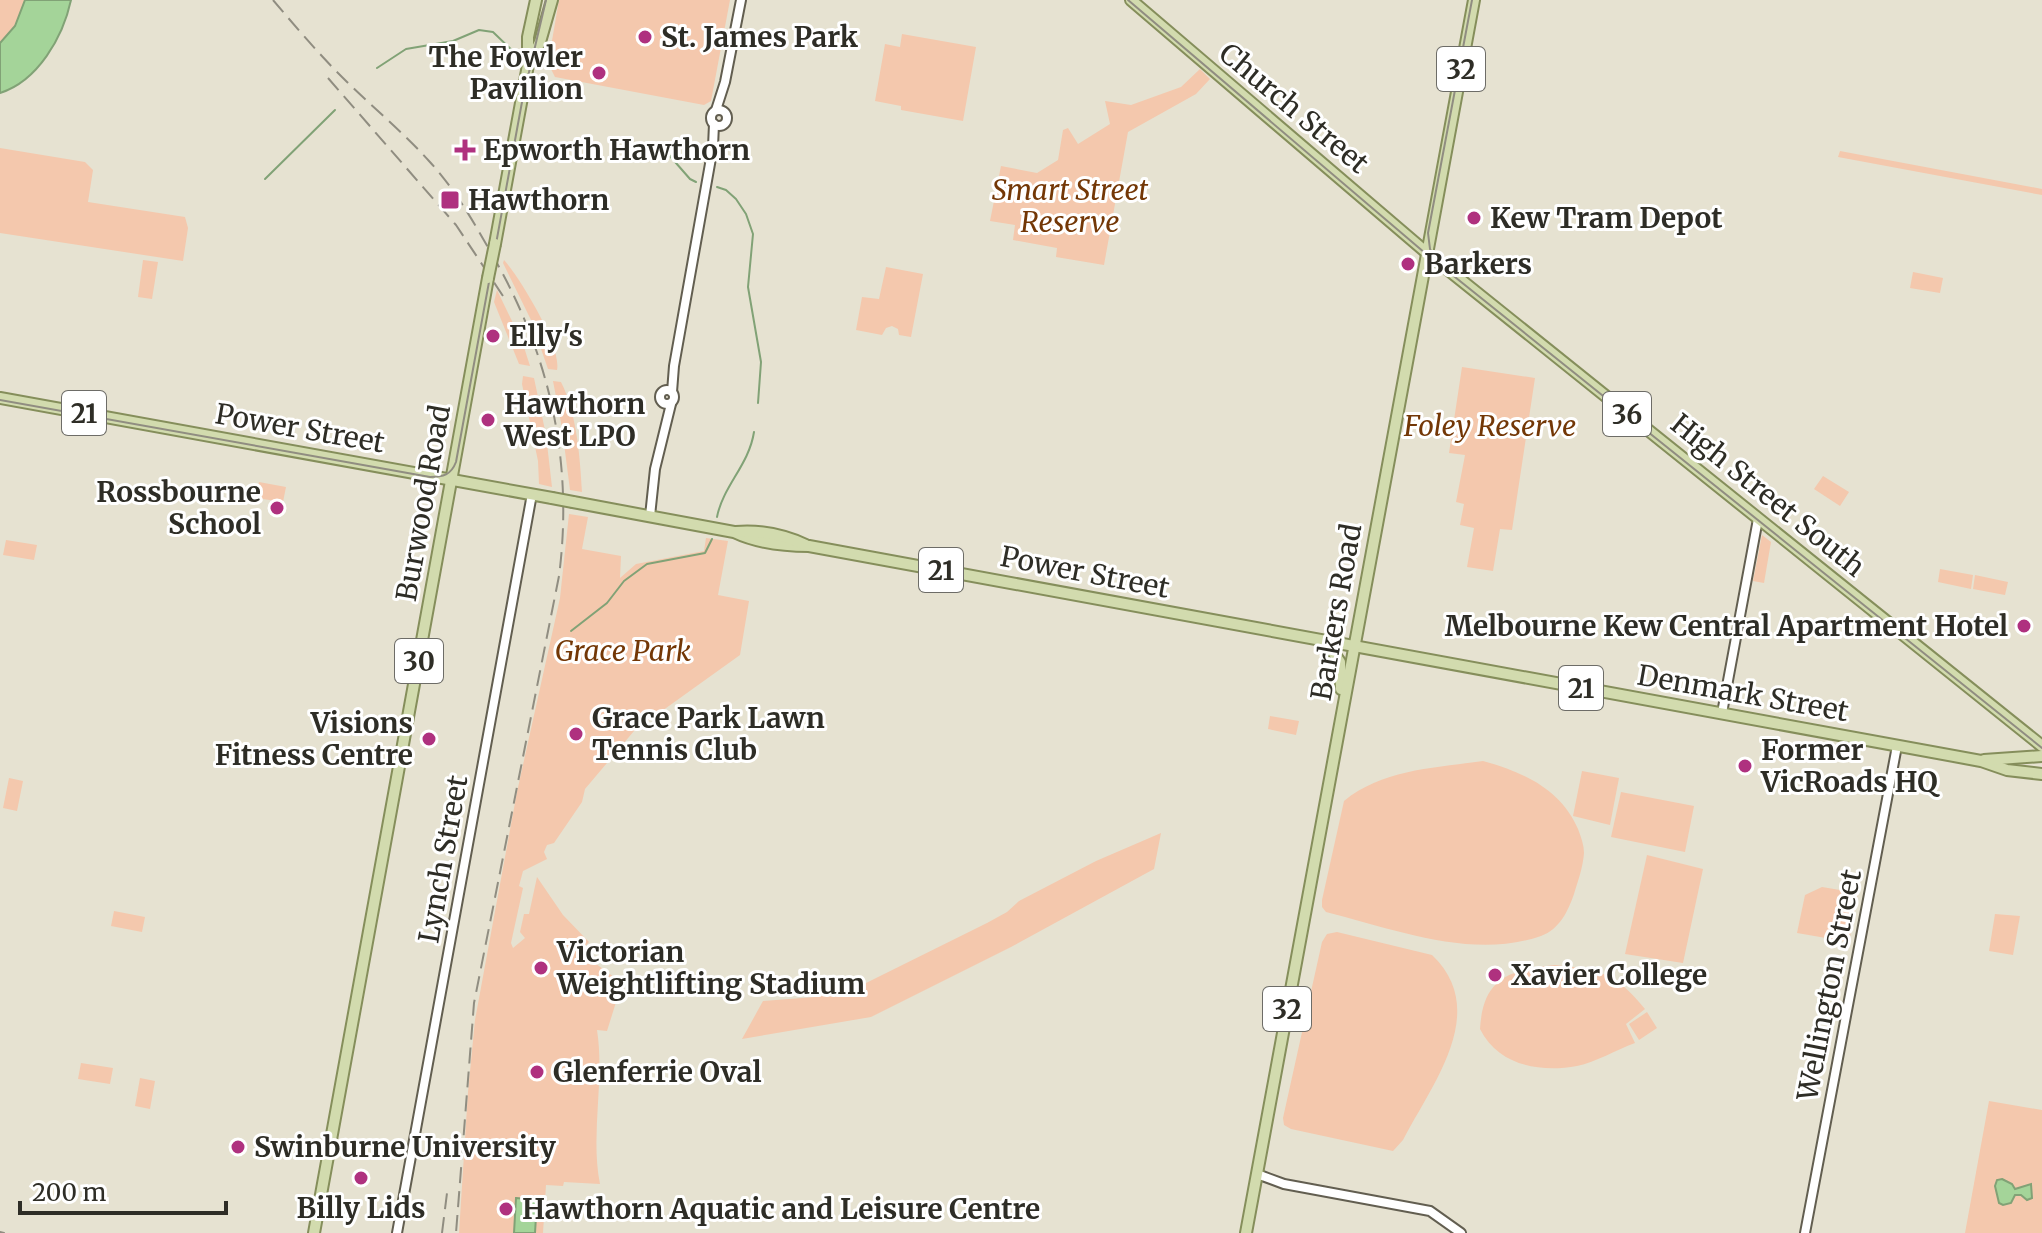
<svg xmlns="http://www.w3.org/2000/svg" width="2042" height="1233" font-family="Merriweather,serif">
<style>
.green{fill:#f4c8ad}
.water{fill:#a4d499;stroke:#81a276;stroke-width:2}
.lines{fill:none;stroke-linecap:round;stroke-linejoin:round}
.stream{stroke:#81a276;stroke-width:2}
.tertiary-casing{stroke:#625e50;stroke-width:12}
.primary-casing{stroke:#858e5b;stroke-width:14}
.tertiary{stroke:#fff;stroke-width:8}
.primary{stroke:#d2dbae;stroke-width:10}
.tram{stroke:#908d81;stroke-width:2}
.rail{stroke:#908d81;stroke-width:2;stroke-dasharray:16 8;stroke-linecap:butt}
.primary-bridge-casing{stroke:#858e5b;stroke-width:14;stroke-linecap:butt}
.primary-bridge{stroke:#d2dbae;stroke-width:10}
.poi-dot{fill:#af317f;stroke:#fff;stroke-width:3}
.labels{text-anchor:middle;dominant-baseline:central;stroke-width:6;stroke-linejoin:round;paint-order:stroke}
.shield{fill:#fff;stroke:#6d6c67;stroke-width:2}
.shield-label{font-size:26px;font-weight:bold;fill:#2e2d26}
.poi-label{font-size:28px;font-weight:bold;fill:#2e2d26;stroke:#fff;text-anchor:start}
.street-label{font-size:28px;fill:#2e2d26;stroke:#fff}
.park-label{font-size:28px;font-style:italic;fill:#733706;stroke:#fff}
</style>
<rect width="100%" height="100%" fill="#e6e2d1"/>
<g class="green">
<polygon points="0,0 25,0 15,26 0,43"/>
<polygon points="559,0 730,0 711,101 704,105 555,77 550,67 549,58"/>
<polygon points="902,34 976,47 963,121 901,110 901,106 875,101 885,44 900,47"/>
<polygon points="1200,69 1210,79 1196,94 1128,132 1104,265 1056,257 1057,248 1013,240 1015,225 990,221 1001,166 1037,173 1058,160 1063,130 1068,128 1078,144 1110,124 1105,101 1131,105 1181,87"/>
<polygon points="0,148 85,162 93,170 88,202 185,217 188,228 183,261 0,233"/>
<polygon points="1840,151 2042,189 2042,195 1838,157"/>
<polygon points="143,260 158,262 152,299 138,297"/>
<path d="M504,260C520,278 562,347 557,370L548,369L531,320L503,263Z"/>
<polygon points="886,267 923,274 911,337 899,335 898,329 892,326 886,328 882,335 856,330 862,297 879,299"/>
<polygon points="1913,272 1943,278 1940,293 1910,288"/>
<polygon points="497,290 523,344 530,366 519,364 494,302"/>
<polygon points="1462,367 1535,378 1512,530 1500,529 1493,571 1467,567 1474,528 1460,525 1464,504 1456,502 1465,455 1449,453"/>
<polygon points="523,376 534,378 546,435 552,487 539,484 538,461 522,384"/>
<path d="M553,381L561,382C577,414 580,457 582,492L570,490L562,428Z"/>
<polygon points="1823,476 1849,492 1840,506 1814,489"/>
<polygon points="259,482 286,487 283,502 256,498"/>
<path d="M569,514L588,517L582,549L621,556L620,578L636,564L704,551L706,538L728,541L718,595L749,601L740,655L634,731L585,789L582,802L554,843L547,845L544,852L547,859L523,871L519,886L523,888L511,943L513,948L525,938L520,932L524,914H529L537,877L563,915L589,942L580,952L622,983L607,1031L597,1030C605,1081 590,1134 600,1184L564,1182L563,1186L546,1185L543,1233H459L468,1092L475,1020L517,792L560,598Z"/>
<polygon points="1762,535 1771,542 1764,583 1753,581"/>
<polygon points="6,540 37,545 34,560 3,555"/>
<polygon points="1940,569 1973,575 1971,589 1938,582"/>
<polygon points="1975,575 2008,582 2005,595 1973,589"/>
<polygon points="1270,716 1299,721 1296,735 1268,729"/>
<path d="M1483,761C1523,772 1561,789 1578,829C1581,837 1584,845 1584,853C1583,867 1578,881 1574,894C1568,911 1560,929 1541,936C1472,960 1394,929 1326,912L1322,907V900L1344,801C1383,769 1435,768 1483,761Z"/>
<polygon points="1582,771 1619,778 1610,825 1573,816"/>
<polygon points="9,778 23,781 17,811 3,808"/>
<polygon points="1621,792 1694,806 1685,852 1611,837"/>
<polygon points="1161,833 1154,869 1011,947 871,1017 742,1039 763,1001 815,997 866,983 987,923 1007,912 1019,901 1096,861"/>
<polygon points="1647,855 1703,869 1683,963 1625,954"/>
<polygon points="1822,887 1858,893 1849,942 1797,933 1805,895"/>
<polygon points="114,911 145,917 142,932 111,926"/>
<polygon points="1995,914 2020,916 2013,955 1989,951"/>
<path d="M1337,932L1432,955C1491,1011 1432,1084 1403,1140L1393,1151L1291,1129L1284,1125L1283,1118L1322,942L1327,934Z"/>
<path d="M1555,965C1601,970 1615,972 1645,1009L1626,1024L1635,1043C1616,1050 1596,1062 1577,1066C1539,1073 1498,1065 1480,1029C1483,977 1510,970 1555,965Z"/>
<polygon points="1647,1012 1657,1028 1639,1040 1629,1024"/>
<polygon points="81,1063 113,1068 110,1084 78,1079"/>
<polygon points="140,1078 155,1081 150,1109 135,1106"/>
<polygon points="1989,1101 2042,1110 2042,1233 1965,1233"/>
</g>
<g class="water">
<path d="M25,0H71C63,37 38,81 0,93V43L15,26Z"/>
<polygon points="2002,1179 2012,1184 2015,1189 2031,1184 2032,1198 2027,1200 2021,1195 2015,1195 2011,1203 2003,1205 1999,1203 1995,1186 1997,1180"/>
<polygon points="516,1198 537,1200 535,1233 514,1233"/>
</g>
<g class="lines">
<g class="stream">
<polyline points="377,68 406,49 453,41 479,30 493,32 517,55"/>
<polyline points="669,155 690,179 696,182"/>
<polyline points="265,179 335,110"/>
<polyline points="717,187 726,190 736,199 746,214 753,234 748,287 761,362 758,403"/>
<path d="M717,517C723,486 749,465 754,432"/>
<polyline points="571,631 607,603 624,581 647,564 705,553 712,539"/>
</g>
<g class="tertiary-casing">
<g id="tertiary">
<polyline points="716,110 725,82 741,0"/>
<circle cx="719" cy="118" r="8"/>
<circle cx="667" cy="397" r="7"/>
<polyline points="672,392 674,366 713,147 714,124"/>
<polyline points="650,516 655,469 671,404"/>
<polyline points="1722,713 1758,519"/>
<polyline points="1257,1174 1284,1184 1430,1211 1461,1233"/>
<polyline points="397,1233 532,494"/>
<polyline points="1805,1233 1897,746"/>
</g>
</g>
<g class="primary-casing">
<g id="primary">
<polyline points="1131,0 1426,252 2042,746"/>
<polyline points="530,62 540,42 552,0"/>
<polyline points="495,244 528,65 528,37 536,0"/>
<polyline points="0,398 552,498"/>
<path d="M573,502L734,532C757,543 783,546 809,546L1981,761L2007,770L2042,774"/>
<path d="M736,532C759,530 784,535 806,545"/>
<polyline points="1326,642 1340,662 1341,689"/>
<polyline points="1984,760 2042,756"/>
<polyline points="314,1233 488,278"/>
<polyline points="1246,1233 1474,0"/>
</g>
</g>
<use href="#tertiary" class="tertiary"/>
<use href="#primary" class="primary"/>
<g class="tram">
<polyline points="1128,0 1425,253 2042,748"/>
<polyline points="1437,262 1430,249 1428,233 1472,0"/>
<path d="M0,400L430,477C443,477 451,475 456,462L522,102L546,0"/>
<polyline points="0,1232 4,1233"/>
</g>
<g class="rail">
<path d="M273,0C295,26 317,52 342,77C370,105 402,131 429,161C454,188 472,219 490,251C549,351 574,460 559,576L474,1003L456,1233"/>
<polyline points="328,78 456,225 505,299"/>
<polyline points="442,1233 447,1193"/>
</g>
<g class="primary-bridge-casing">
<g id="primary-bridge">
<polyline points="488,278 495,244"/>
<polyline points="552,498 573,502"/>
</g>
</g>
<use href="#primary-bridge" class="primary-bridge"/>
</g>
<g class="poi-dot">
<circle cx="645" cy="37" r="8"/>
<circle cx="599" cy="73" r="8"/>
<path d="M461 138h8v8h8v8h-8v8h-8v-8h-8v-8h8z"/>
<rect x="440" y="190" width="20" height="20" rx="4"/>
<circle cx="1474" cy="218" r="8"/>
<circle cx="1408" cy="264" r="8"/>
<circle cx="493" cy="336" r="8"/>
<circle cx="488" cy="420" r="8"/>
<circle cx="277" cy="508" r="8"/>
<circle cx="2024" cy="626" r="8"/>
<circle cx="576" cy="734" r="8"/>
<circle cx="429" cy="739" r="8"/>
<circle cx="1745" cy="766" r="8"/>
<circle cx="541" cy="968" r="8"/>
<circle cx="1495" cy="975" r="8"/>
<circle cx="537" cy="1072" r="8"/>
<circle cx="238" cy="1147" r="8"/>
<circle cx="361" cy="1178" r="8"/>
<circle cx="506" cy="1209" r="8"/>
</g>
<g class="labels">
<g class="shield">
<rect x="1437" y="47" width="48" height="44" rx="6"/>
<rect x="62" y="391" width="44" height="44" rx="6"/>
<rect x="1603" y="392" width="48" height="44" rx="6"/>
<rect x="919" y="548" width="44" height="44" rx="6"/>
<rect x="395" y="639" width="48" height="44" rx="6"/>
<rect x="1559" y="666" width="44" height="44" rx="6"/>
<rect x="1263" y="987" width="48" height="44" rx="6"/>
</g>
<g class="shield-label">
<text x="1461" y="69">32</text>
<text x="84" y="413">21</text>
<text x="1627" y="414">36</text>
<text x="941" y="570">21</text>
<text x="419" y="661">30</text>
<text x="1581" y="688">21</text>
<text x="1287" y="1009">32</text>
</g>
<g class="poi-label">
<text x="661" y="37">St. James Park</text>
<text x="583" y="57" text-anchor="end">The Fowler<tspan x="583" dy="32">Pavilion</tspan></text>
<text x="483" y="150">Epworth Hawthorn</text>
<text x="468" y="200">Hawthorn</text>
<text x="1490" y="218">Kew Tram Depot</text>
<text x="1424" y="264">Barkers</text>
<text x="509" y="336">Elly's</text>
<text x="504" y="404">Hawthorn<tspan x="504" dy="32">West LPO</tspan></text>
<text x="261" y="492" text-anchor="end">Rossbourne<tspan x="261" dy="32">School</tspan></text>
<text x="2008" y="626" text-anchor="end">Melbourne Kew Central Apartment Hotel</text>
<text x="592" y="718">Grace Park Lawn<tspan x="592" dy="32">Tennis Club</tspan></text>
<text x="413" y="723" text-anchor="end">Visions<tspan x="413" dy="32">Fitness Centre</tspan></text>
<text x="1761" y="750">Former<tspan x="1761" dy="32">VicRoads HQ</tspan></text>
<text x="557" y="952">Victorian<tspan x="557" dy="32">Weightlifting Stadium</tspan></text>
<text x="1511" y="975">Xavier College</text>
<text x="553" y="1072">Glenferrie Oval</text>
<text x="254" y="1147">Swinburne University</text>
<text x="361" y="1208" text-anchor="middle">Billy Lids</text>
<text x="522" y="1209">Hawthorn Aquatic and Leisure Centre</text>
</g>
<g class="street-label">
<text transform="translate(1294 108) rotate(40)">Church Street</text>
<text transform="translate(300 428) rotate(10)">Power Street</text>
<text transform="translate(1768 495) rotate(39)">High Street South</text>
<text transform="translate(423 503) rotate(-80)">Burwood Road</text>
<text transform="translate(1085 572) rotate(11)">Power Street</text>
<text transform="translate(1336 612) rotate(-80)">Barkers Road</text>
<text transform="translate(1743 693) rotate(10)">Denmark Street</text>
<text transform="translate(443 859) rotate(-80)">Lynch Street</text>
<text transform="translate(1829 985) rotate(-79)">Wellington Street</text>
</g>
<g class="park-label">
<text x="1070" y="190">Smart Street<tspan x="1070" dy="32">Reserve</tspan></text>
<text x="1490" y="426">Foley Reserve</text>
<text x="623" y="651">Grace Park</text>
</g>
</g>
<path d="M20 1201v12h206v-12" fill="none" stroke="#2e2d26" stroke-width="4"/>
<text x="32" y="1201" font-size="24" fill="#2e2d26" stroke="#ffffff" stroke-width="6" paint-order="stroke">200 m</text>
</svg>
